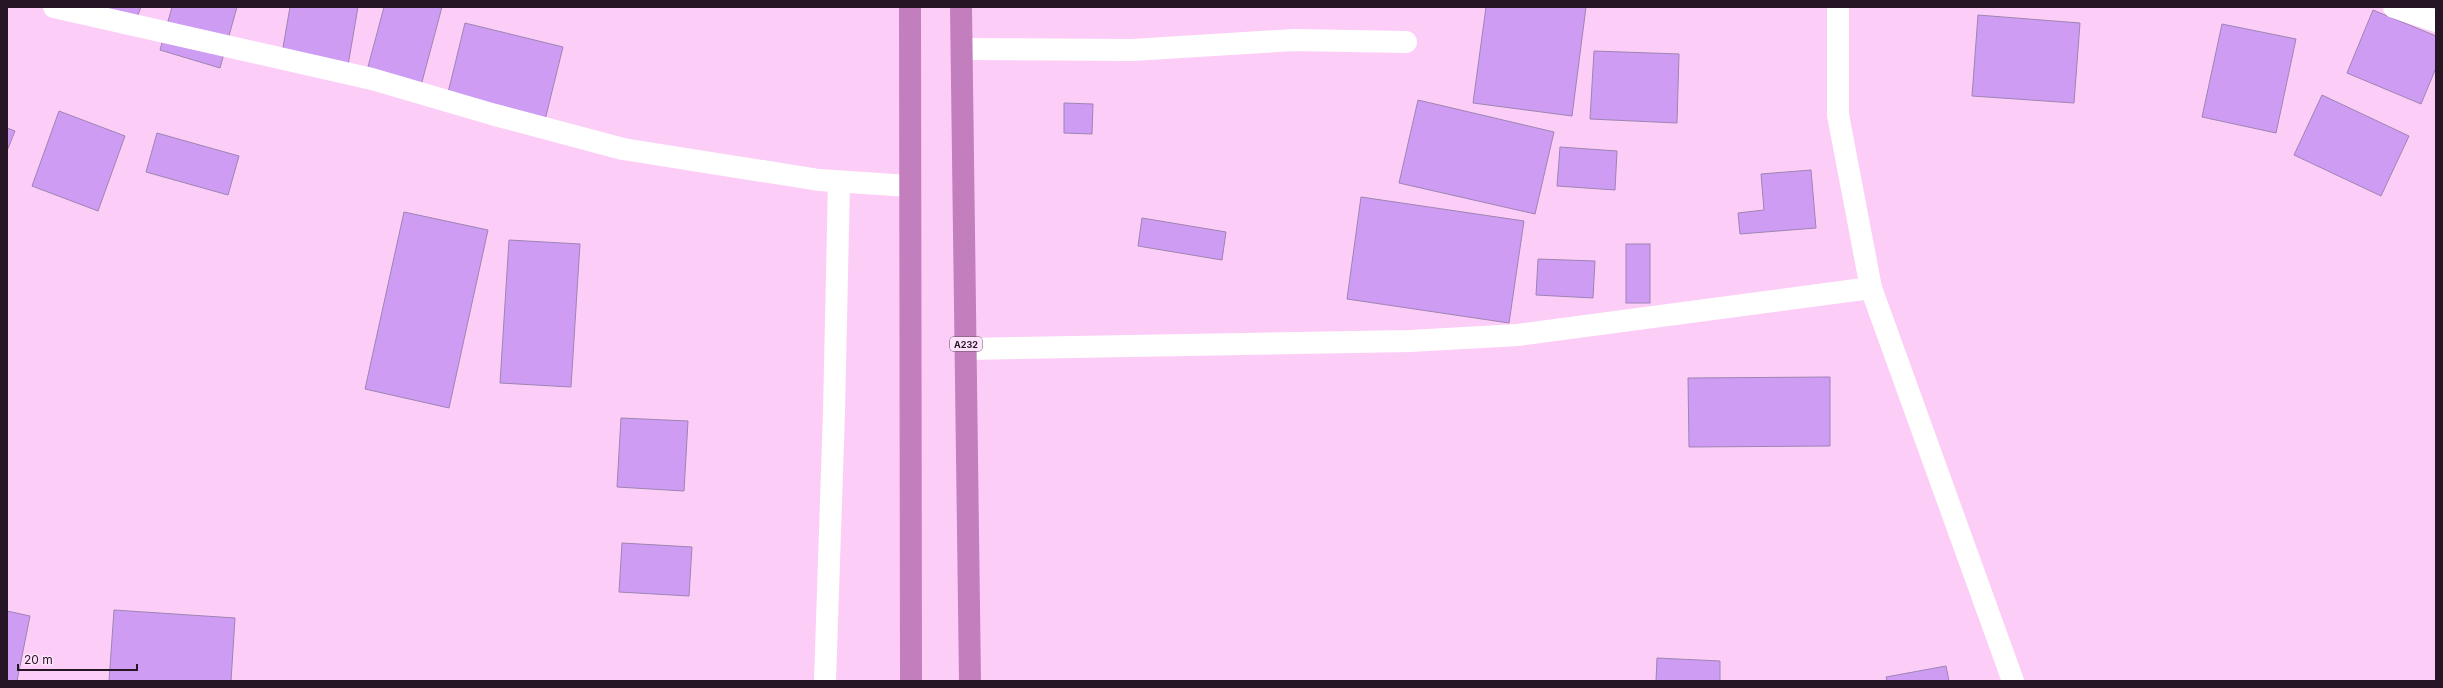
<svg xmlns="http://www.w3.org/2000/svg" width="2443" height="688" font-family="Inter,sans-serif">
<style>
.building{fill:#ce9df3;stroke:#9e84b3}
.lines{fill:none;stroke-linecap:round;stroke-linejoin:round}
.minor{stroke:#fff;stroke-width:22}
.highway{stroke:#c37ebe;stroke-width:22}
.labels{text-anchor:middle;dominant-baseline:central;stroke-width:3.5;stroke-linejoin:round;paint-order:stroke}
.shield{fill:#fee2fb;stroke:#675365;stroke-width:1}
.shield-label{font-size:9px;font-weight:bold;fill:#261625}
</style>
<rect width="100%" height="100%" fill="#fccef7"/>
<g class="building">
<polygon points="86,7 141,7 134,25"/>
<polygon points="172,7 237,7 220,68 160,50"/>
<polygon points="290,7 358,7 346,77 280,65"/>
<polygon points="384,7 442,7 419,93 365,78"/>
<polygon points="1486,7 1586,7 1572,116 1473,103"/>
<polygon points="2373,10 2436,36 2436,68 2421,104 2347,73"/>
<polygon points="1978,15 2080,23 2074,103 1972,96"/>
<polygon points="465,23 563,47 544,124 446,101"/>
<polygon points="2222,24 2296,39 2276,133 2202,117"/>
<polygon points="1594,51 1679,54 1677,123 1590,119"/>
<polygon points="2322,95 2409,136 2381,196 2294,155"/>
<polygon points="1418,100 1554,132 1535,214 1399,183"/>
<polygon points="1064,103 1093,104 1092,134 1064,133"/>
<polygon points="59,111 125,136 98,211 32,186"/>
<polygon points="7,128 15,131 7,151"/>
<polygon points="157,133 239,156 228,195 146,172"/>
<polygon points="1560,147 1617,151 1615,190 1557,186"/>
<polygon points="1811,170 1816,228 1740,234 1738,213 1764,210 1761,174"/>
<polygon points="1361,197 1524,221 1509,323 1347,299"/>
<polygon points="404,212 488,230 449,408 365,389"/>
<polygon points="1142,218 1226,232 1222,260 1138,246"/>
<polygon points="509,240 580,244 571,387 500,383"/>
<rect x="1626" y="244" width="24" height="59"/>
<polygon points="1538,259 1595,261 1593,298 1536,295"/>
<polygon points="1830,377 1830,446 1689,447 1688,378"/>
<polygon points="621,418 688,421 684,491 617,487"/>
<polygon points="622,543 692,547 689,596 619,592"/>
<polygon points="114,610 235,618 231,681 109,681"/>
<polygon points="7,611 30,616 17,681 7,681"/>
<polygon points="1657,658 1720,661 1720,681 1656,681"/>
<polygon points="1946,666 1949,681 1887,681 1886,677"/>
</g>
<g class="lines">
<g class="minor">
<polyline points="54,7 372,79 495,115 623,149 819,180 909,186"/>
<polyline points="1838,7 1838,115 1871,288 2013,681"/>
<polyline points="2394,7 2436,21"/>
<polyline points="962,49 1132,50 1294,40 1406,42"/>
<polyline points="966,349 1410,341 1518,335 1871,288"/>
<polyline points="825,681 834,412 839,182"/>
</g>
<g class="highway">
<polyline points="910,7 911,681"/>
<polyline points="961,7 970,681"/>
</g>
</g>
<g class="labels">
<rect class="shield" x="950" y="337" width="32" height="14" rx="3"/>
<g class="shield-label">
<text x="966" y="344">A232</text>
</g>
</g>
<rect width="2443" height="688" fill="none" stroke="#261625" stroke-width="16"/>
<path d="M18 664v6h119v-6" fill="none" stroke="#261625" stroke-width="2"/>
<text x="24" y="664" font-size="12" fill="#261625" stroke="#fee2fb" stroke-width="3" paint-order="stroke">20 m</text>
</svg>
